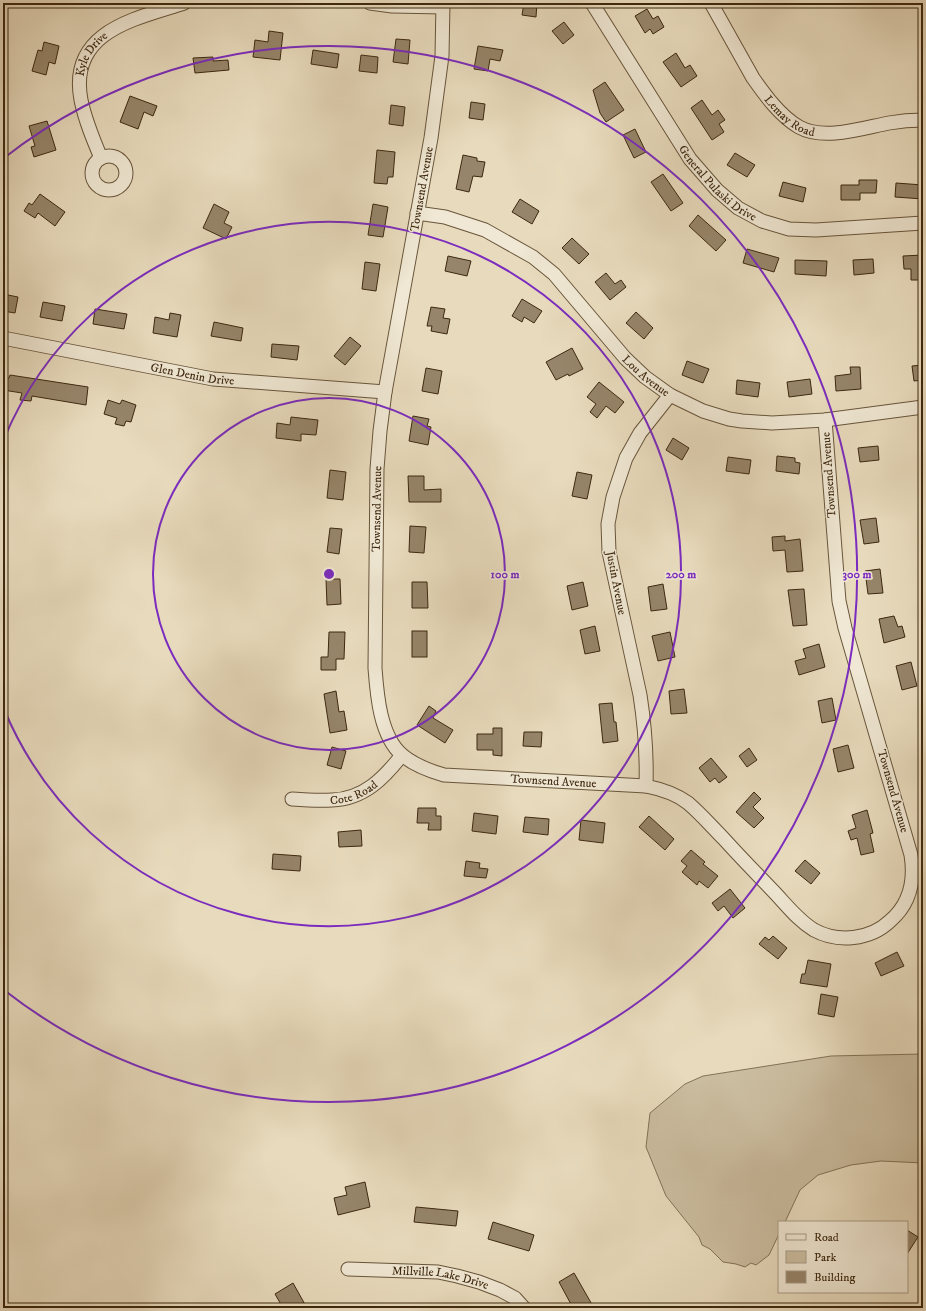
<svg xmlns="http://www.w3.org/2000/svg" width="926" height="1311" font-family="'IM FELL DW Pica',serif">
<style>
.green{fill:#cbbda0;stroke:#847258}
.building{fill:#96856a;stroke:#3d2810}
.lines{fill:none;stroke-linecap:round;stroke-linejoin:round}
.minor-casing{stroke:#68553b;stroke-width:15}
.minor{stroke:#f0e8d4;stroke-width:13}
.ring{fill:none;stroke:#7b2cbf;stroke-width:2}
.labels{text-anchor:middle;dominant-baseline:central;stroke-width:3;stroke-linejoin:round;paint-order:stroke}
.street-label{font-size:12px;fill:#3d2810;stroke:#f0e8d4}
.centre{fill:#7b2cbf;stroke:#f0e8d4;stroke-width:2}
.ring-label{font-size:12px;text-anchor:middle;font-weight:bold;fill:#7b2cbf;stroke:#f0e8d4;stroke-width:3;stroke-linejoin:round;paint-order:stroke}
</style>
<rect width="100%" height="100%" fill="#e8dbbd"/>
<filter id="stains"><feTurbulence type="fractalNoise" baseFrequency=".005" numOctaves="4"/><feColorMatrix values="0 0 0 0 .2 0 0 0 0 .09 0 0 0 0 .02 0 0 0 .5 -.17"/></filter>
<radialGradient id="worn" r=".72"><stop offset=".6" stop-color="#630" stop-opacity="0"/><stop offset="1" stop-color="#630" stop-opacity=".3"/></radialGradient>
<polygon class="green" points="923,1054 923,1163 881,1161 851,1165 818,1175 800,1190 785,1222 779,1222 779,1234 769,1255 756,1265 751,1263 745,1267 736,1264 723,1262 710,1249 702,1245 699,1237 666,1196 646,1147 650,1113 685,1084 703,1076 831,1056"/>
<g class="building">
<polygon points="524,3 537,3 536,17 522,15"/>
<polygon points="647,9 653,19 658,16 664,27 653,34 650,29 645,33 635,16"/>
<polygon points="564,22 574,35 563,44 552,31"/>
<polygon points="269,31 283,33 280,60 253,57 255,40 268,42"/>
<polygon points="396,39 410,40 408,64 393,62"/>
<polygon points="44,42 59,46 55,64 49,62 46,75 32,71 38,50 42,51"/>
<polygon points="478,46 503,50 500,61 490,59 488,71 474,69"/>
<polygon points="313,50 339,54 337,68 311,64"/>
<polygon points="676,53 685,68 690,65 697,76 681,87 663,62"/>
<polygon points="361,55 378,57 377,73 359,71"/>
<polygon points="213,57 213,61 228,60 229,70 195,73 193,58"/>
<polygon points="605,82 624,110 606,122 600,113 593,90"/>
<polygon points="130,96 157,106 153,116 144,112 138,129 120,122"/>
<polygon points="702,100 712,115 718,110 725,120 719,124 724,132 712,140 691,108"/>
<polygon points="471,102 485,104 483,120 469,118"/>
<polygon points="391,105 405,107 403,126 389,124"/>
<polygon points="47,121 56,150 34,157 31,147 35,146 29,126"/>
<polygon points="635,129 646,152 634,158 623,135"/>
<polygon points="377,150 395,152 393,177 388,177 387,184 374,183"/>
<polygon points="735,153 755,165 747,177 727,165"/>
<polygon points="463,155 477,158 477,161 485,162 482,177 473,176 469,192 456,189"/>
<polygon points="663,174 683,203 671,211 651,182"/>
<polygon points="859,180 877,180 876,193 860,193 860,200 841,200 841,185 859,185"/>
<polygon points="783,182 806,188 803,202 779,196"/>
<polygon points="896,183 923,185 923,199 895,197"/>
<polygon points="40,194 65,212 55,226 38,213 35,218 24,211 29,203 32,205"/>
<polygon points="520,199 539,211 532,224 512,212"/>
<polygon points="214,204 229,212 224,223 232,227 226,239 203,228"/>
<polygon points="373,204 388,207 383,237 368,235"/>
<polygon points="698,215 726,240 716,251 689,226"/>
<polygon points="572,238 589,254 579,264 562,248"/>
<polygon points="747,249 779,258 774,272 743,263"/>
<polygon points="923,255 923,280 911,280 911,269 904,269 903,256"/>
<polygon points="448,256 471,261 467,276 445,271"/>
<polygon points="873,259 874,273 854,275 853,260"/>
<polygon points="795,260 827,261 826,276 795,274"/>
<polygon points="365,262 380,264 376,291 362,289"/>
<polygon points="606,273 615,284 621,280 626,287 610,300 595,282"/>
<polygon points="3,294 18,297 15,313 3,311"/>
<polygon points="522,299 542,311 534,323 524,317 522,322 512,316"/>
<polygon points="43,302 65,306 62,321 40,317"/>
<polygon points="431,307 445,309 443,318 450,319 447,334 431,331 432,326 427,326"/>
<polygon points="95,309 127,314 124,329 93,324"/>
<polygon points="636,312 653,328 644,339 626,323"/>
<polygon points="170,313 181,315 177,337 153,333 155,317 169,320"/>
<polygon points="214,322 243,328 241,341 211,336"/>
<polygon points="350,337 361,346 345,365 334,356"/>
<polygon points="272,344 299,346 297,360 271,357"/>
<polygon points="572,348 583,369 569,376 568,374 556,380 546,362"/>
<polygon points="687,361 709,369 703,383 682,375"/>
<polygon points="923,365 923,380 914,381 912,366"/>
<polygon points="850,367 860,367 861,389 836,391 835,376 851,374"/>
<polygon points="426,368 442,371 438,394 422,391"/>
<polygon points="10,375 88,387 86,405 32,396 31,401 20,400 22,393 3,390 3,377 9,378"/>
<polygon points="810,379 812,394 789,397 787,382"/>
<polygon points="737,380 760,383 758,397 736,394"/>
<polygon points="599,382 624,402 615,413 606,406 597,418 590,412 596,404 587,397"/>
<polygon points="108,400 120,404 122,400 136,405 131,422 126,421 124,426 115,424 117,418 104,414"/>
<polygon points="413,416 429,419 427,426 431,427 428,445 409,441"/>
<polygon points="291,417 318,420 316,435 301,434 301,441 276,438 277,423 290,425"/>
<polygon points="673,438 689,448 682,460 666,450"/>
<polygon points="878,446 879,460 860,462 858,448"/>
<polygon points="777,456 795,458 795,462 800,463 799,474 776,471"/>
<polygon points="728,457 751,460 749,474 726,471"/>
<polygon points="330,470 346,472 343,500 327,498"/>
<polygon points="577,472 592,475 587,499 572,496"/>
<polygon points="408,476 424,476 424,490 441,489 441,502 409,502"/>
<polygon points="876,518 879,542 864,544 860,520"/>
<polygon points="410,526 426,527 424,553 409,552"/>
<polygon points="330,528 342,529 339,554 327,552"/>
<polygon points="785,536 785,541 800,539 803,571 787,572 785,550 773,551 772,537"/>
<polygon points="880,569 883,593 868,594 865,571"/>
<polygon points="326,579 340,579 341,604 327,605"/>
<polygon points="412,582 427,582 428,608 412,608"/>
<polygon points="583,582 588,606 572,610 567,586"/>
<polygon points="663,584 667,609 651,611 648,587"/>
<polygon points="804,589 807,625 793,626 788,590"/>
<polygon points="894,616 898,627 902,626 905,637 884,643 879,619"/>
<polygon points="595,626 600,651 585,654 580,630"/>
<rect x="412" y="631" width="15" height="26"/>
<polygon points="329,632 345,632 344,659 336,659 336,670 321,670 321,657 328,657"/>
<polygon points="670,632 675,657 658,661 652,636"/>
<polygon points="819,644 825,667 799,675 795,661 806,658 803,649"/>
<polygon points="911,662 917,686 902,690 896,666"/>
<polygon points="684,689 687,713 671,714 669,691"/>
<polygon points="336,691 339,712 344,711 347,730 330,733 324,694"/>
<polygon points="832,698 836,720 822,723 818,701"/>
<polygon points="612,703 614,722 616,722 618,741 603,743 599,704"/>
<polygon points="429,706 436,711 433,718 453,730 445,743 417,725"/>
<polygon points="493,728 502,728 502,756 493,755 493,750 477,750 477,734 493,734"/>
<polygon points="524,732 542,732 541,747 523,746"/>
<polygon points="848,745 854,768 838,772 833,749"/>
<polygon points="332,747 346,751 341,769 327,765"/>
<polygon points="749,748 757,760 747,767 739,756"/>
<polygon points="711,758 727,777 719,783 715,778 710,782 699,768"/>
<polygon points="754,792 761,799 753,807 764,818 754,828 736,812"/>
<polygon points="418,808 436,808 436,816 441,816 441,830 428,830 429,823 417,823"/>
<polygon points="867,810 873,833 870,834 874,852 861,855 857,838 851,840 848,831 856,828 852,815"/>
<polygon points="474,813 498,816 496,834 472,831"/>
<polygon points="649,816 674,839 665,850 639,827"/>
<polygon points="525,817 549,819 548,835 523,832"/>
<polygon points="581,820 605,823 603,843 579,840"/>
<polygon points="361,830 362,846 339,847 338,832"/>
<polygon points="691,850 705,862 703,864 718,876 708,888 699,881 697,885 682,872 687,866 681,861"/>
<polygon points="273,854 301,856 300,871 272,869"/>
<polygon points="805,860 820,873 811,884 795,871"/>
<polygon points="466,861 480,863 479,868 488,869 486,878 464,876"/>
<polygon points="730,889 745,908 733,918 724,906 718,911 712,903"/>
<polygon points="773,936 787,948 778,959 759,944 765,937 769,940"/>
<polygon points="897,952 904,966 881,976 875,963"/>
<polygon points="808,960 831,964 827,987 800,983 802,974 805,974"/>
<polygon points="821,994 838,997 834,1017 818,1014"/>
<polygon points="365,1182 370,1207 338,1215 334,1198 347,1195 345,1187"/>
<polygon points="416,1207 458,1211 456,1226 414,1222"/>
<polygon points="493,1222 534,1235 529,1251 488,1239"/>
<polygon points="907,1230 918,1237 907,1254"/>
<polygon points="574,1273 594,1308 573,1308 559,1282"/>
<polygon points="293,1283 307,1308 283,1308 275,1294"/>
</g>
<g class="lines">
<g class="minor-casing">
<g id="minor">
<polyline points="370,3 392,6 443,7"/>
<path id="s1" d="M443,3L442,56L431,138L385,392L380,431L377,469L375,668C377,695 380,736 402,755C414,765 430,771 444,775L646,786C661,789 675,793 688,803C701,814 712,827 724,839C741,858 759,876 776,894C788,907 799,921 814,930C838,943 870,940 890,921C910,904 915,880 911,855L845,628L839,601L825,420"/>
<path id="s2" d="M592,3L690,159L717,190L738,208L762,221L789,229L816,230L923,223"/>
<path id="s3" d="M711,3L753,78C765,95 780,116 799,127C824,141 863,128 889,123C900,121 912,120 923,120"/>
<circle cx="109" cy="173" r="17"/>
<path id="s4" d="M101,158C93,139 85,120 81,100C68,31 135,19 184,3"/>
<path id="s5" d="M417,213L445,217L485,230L533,257L554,274L625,358L645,377L670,395L703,411L729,419L742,421L772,423L825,420L923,407"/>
<path id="s6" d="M3,338L213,379L385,392"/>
<path d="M646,786C647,754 645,727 640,695L609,552L608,524L613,497L626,458L640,433L670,395"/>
<path id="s7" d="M292,799C305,800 319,801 332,800C364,799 384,778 402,755"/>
<path id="s8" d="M348,1269L438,1272L457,1276L479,1282L500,1290L515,1298L524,1308"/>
</g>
</g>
<use href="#minor" class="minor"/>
</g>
<g class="ring">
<circle cx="329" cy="574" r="176"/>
<path d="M4 439A352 352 0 1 1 4 709"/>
<path d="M4 158A528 528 0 1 1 4 990"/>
</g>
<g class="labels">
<g class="street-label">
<text stroke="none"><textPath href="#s4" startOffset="111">Kyle Drive</textPath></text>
<text stroke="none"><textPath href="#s3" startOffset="140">Lemay Road</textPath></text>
<text stroke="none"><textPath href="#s2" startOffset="221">General Pulaski Drive</textPath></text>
<text transform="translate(422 189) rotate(-80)">Townsend Avenue</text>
<text stroke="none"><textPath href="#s6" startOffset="193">Glen Denin Drive</textPath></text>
<text stroke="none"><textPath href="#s5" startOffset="290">Lou Avenue</textPath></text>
<text transform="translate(829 475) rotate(-94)">Townsend Avenue</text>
<text transform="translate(377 509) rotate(-89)">Townsend Avenue</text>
<text transform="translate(616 583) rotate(79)">Justin Avenue</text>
<text stroke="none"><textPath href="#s1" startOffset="920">Townsend Avenue</textPath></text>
<text stroke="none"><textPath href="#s7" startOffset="63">Cote Road</textPath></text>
<text transform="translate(893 791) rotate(74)">Townsend Avenue</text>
<text stroke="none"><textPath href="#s8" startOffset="93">Millville Lake Drive</textPath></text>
</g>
</g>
<circle cx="329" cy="574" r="6" class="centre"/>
<g class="ring-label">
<text x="505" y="578">100 m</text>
<text x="681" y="578">200 m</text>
<text x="857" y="578">300 m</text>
</g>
<rect width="926" height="1311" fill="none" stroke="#e8dbbd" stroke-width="16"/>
<rect x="4" y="4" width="918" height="1303" fill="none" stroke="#3d2810" stroke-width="2"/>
<rect x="8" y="8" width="910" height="1295" fill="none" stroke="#3d2810"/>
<rect x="778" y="1221" width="130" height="72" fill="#f0e8d4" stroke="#a89b86"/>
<rect x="786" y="1234" width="20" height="6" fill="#f0e8d4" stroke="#a89b86"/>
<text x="814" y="1241" font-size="12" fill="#3d2810">Road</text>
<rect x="786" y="1251" width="20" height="12" fill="#cbbda0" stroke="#a89b86"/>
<text x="814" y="1261" font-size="12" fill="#3d2810">Park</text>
<rect x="786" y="1271" width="20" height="12" fill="#96856a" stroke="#a89b86"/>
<text x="814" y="1281" font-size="12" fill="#3d2810">Building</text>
<rect width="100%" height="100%" filter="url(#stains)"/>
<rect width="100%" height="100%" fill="url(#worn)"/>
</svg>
